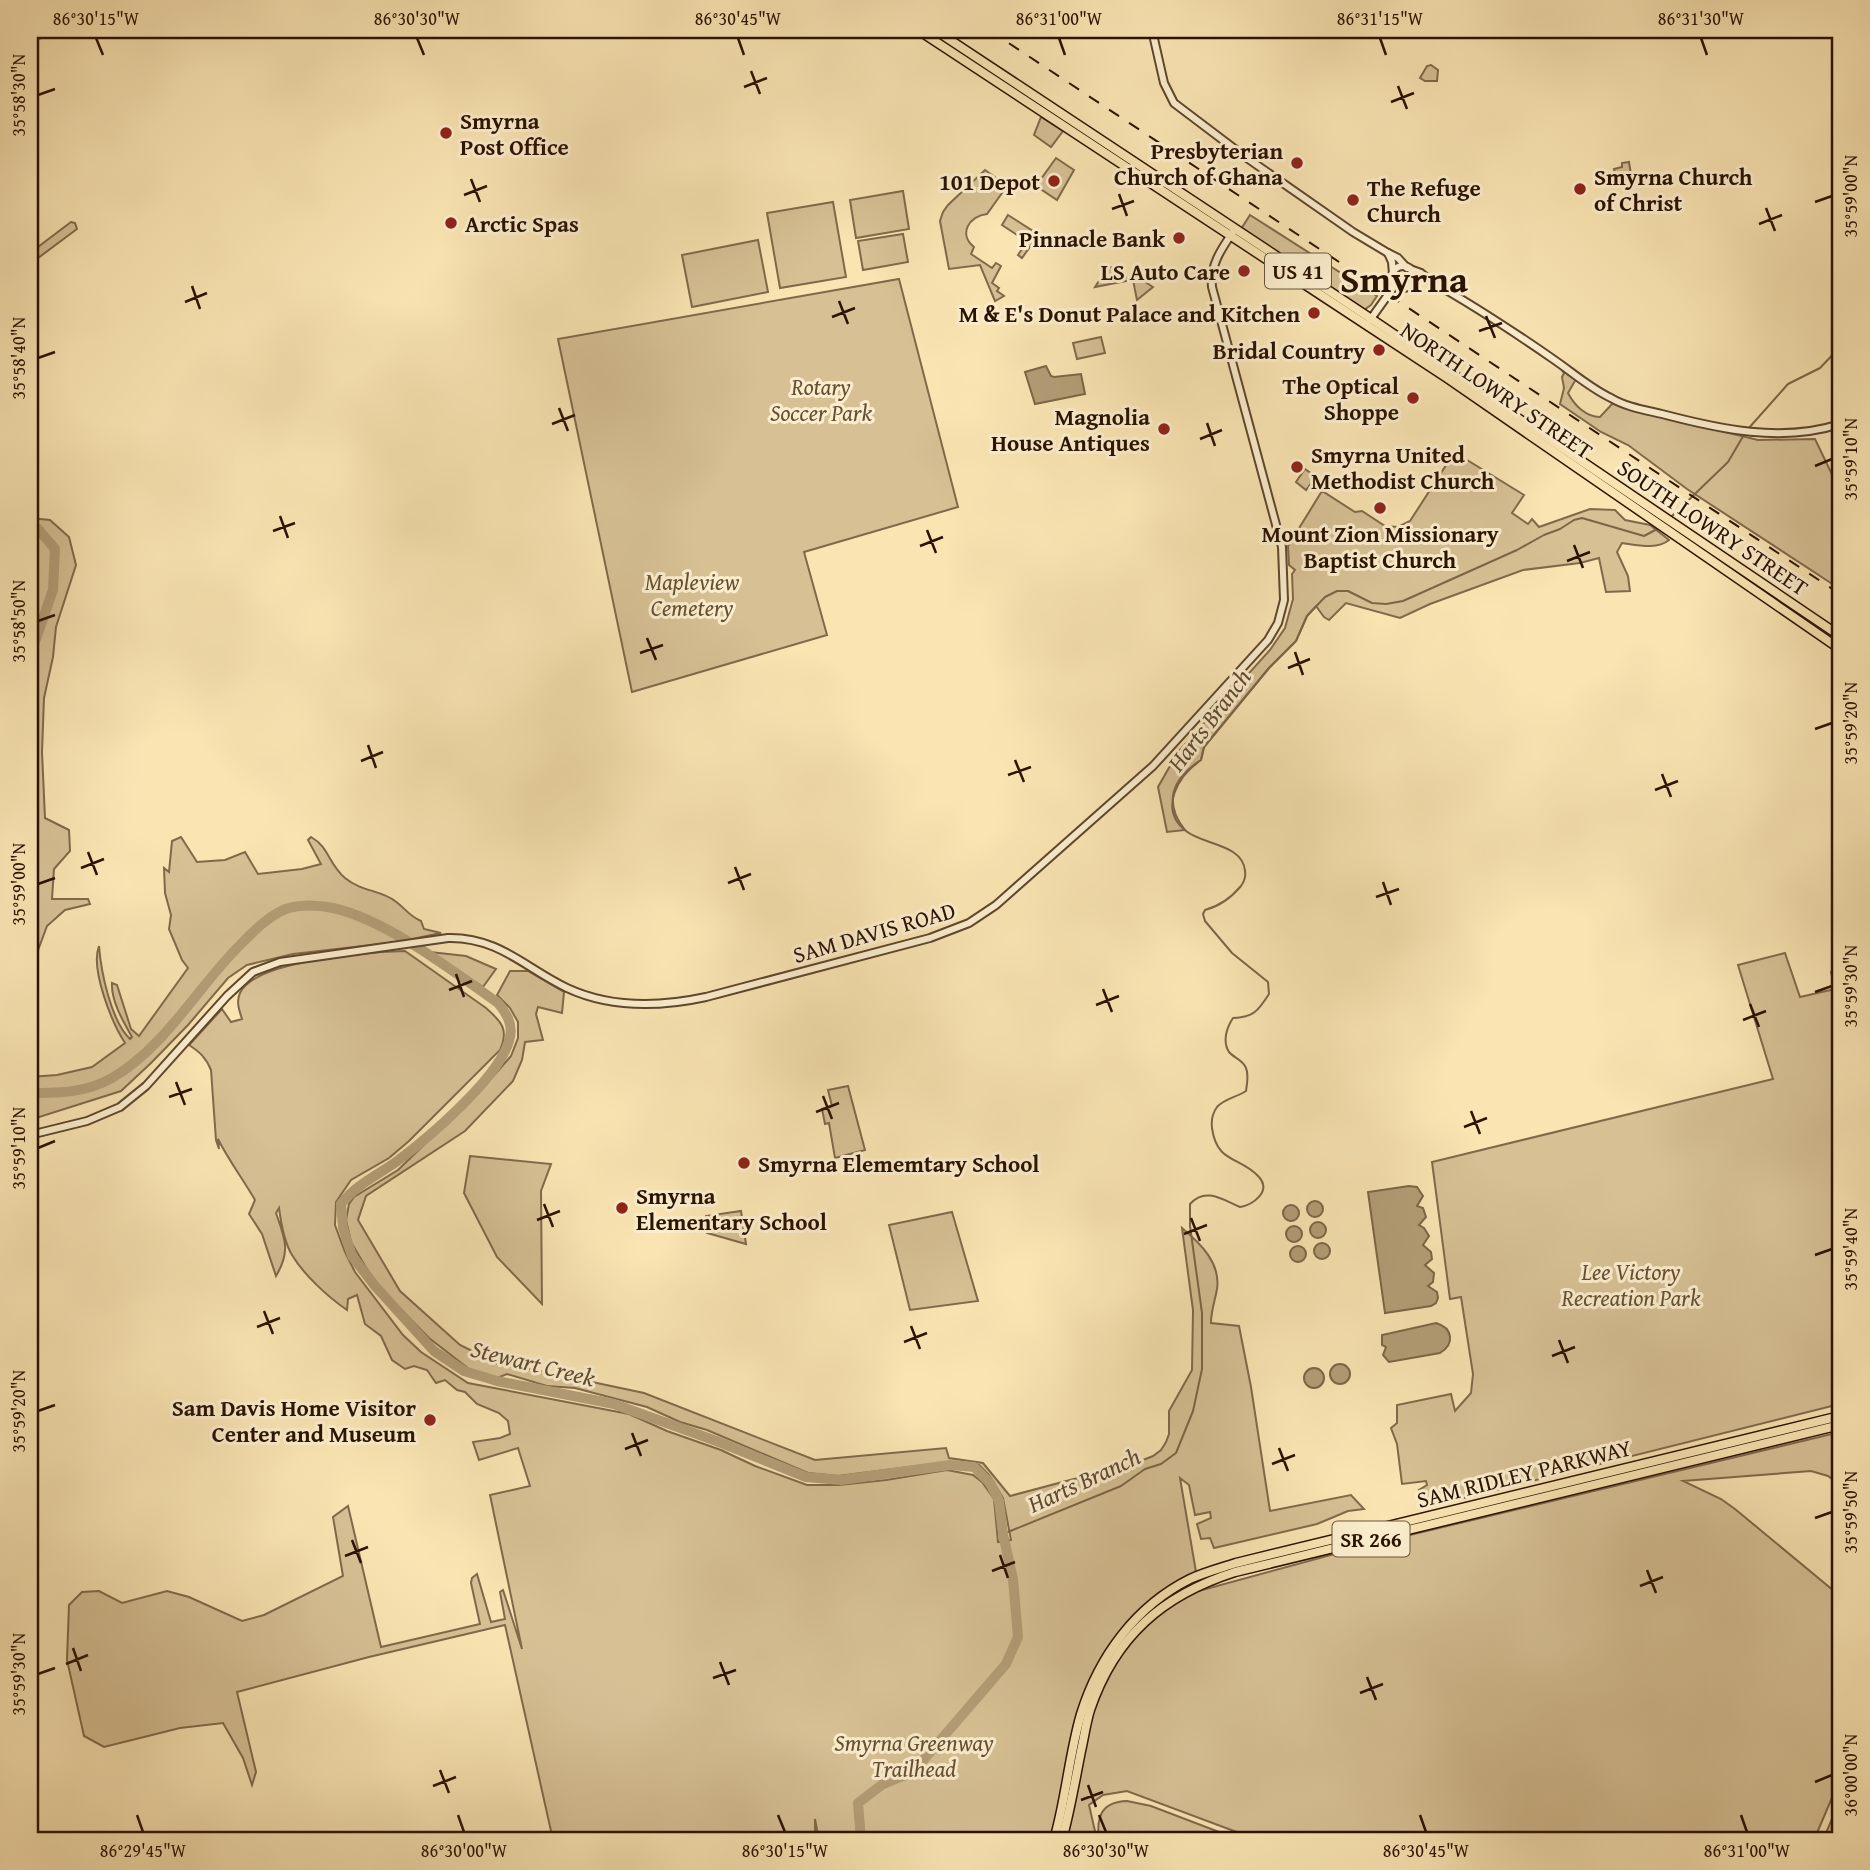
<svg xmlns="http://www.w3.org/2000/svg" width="1870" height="1870" font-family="'Gentium Book Plus',serif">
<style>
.green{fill:#d6c094;stroke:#80694a;stroke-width:2}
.water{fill:#b39d76;stroke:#7c6547;stroke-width:2}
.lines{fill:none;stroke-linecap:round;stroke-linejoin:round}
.stream{stroke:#7c6547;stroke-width:2}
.river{stroke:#b39d76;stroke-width:10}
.minor-casing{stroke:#5e462d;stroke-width:10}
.major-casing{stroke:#2a1201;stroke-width:11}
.minor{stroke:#fbedcd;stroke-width:6}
.major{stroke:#f9e4b2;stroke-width:8}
.rail{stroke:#2a1201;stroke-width:2;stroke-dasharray:12 12;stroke-linecap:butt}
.ticks{fill:none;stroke:#2a1201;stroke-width:2.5}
.poi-dot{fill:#8f2418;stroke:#fbedcd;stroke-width:2.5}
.labels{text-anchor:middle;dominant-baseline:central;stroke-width:6;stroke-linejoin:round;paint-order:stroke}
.shield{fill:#fbedcd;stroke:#69543e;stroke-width:2}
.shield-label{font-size:21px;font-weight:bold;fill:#2a1201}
.poi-label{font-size:23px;font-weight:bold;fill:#2a1201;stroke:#fbedcd;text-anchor:end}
.park-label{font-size:23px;font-style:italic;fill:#664f34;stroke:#fbedcd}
.street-label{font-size:23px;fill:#2a1201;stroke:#fbedcd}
.water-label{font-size:24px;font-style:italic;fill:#614a30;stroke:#fbedcd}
.town-label{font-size:37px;font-weight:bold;fill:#2a1201;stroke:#fbedcd}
.neatline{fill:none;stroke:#2a1201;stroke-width:2.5}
.ticks-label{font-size:18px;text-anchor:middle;fill:#2a1201}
</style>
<rect width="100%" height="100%" fill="#f9e4b2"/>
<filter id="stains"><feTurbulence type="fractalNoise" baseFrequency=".00286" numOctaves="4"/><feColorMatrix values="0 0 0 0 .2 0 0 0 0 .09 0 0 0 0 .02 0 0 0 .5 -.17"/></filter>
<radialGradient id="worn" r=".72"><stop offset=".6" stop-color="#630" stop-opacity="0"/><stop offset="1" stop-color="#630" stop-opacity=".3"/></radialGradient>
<g class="green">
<polygon points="1431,65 1438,70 1437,81 1425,81 1420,78 1427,66"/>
<polygon points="1041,117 1063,131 1051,147 1034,135"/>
<polygon points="1056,158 1074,170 1057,200 1036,186"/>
<polygon points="1629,162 1632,181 1617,180 1614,169 1622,167 1622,163"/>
<path d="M985,170L1007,186L987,214C969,216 958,234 974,247L971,254L992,268L996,263L1001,266L992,283L999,288L997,291L1004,296L995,301L980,265L949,269L940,221L943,212L948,205Z"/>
<polygon points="903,191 909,229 856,238 850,200"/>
<polygon points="833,202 846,277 780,288 767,213"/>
<polygon points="1008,215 1036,233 1037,237 1022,258 1018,255 1024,246 1023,239 1002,225"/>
<polygon points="1250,215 1377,296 1371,305 1364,310 1241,229"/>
<polygon points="71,222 75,223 77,229 30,264 30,253"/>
<polygon points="903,234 908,262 863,270 858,241"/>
<polygon points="758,240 768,292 692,307 682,255"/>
<polygon points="1109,266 1129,279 1131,280 1095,287"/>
<polygon points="1136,276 1153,287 1137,300 1133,280"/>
<polygon points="899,279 958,507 804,552 827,635 632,692 558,339"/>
<polygon points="1101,337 1105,353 1077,359 1073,343"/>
<path d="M1561,369L1576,379L1568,393C1574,405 1586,417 1600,417L1613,403L1634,410L1758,440L1815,439L1840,491V589L1687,489L1628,445L1601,432L1560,404L1564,388L1562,377L1564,373Z"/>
<path d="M1459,455L1524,495L1512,513L1528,524L1532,519L1539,527L1590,509L1615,510L1625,520L1650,525L1669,540C1657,550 1637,545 1622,543L1617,552L1628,576L1630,591L1606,592L1599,558L1580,563L1523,570L1430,604L1400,618L1346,603L1329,620L1324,617L1316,606L1307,616L1296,641L1269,668L1204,747L1201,760C1172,779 1163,802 1185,830L1167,832L1158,787L1178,752L1270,650L1285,628L1293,599L1292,574L1295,570L1289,565L1288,546L1322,491L1355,512L1362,511L1385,526L1398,527L1410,521L1452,456Z"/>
<polygon points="1305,469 1316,477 1306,490 1296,482"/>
<polygon points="30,518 50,520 69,537 76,565 56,627 53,657 44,698 42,752 45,818 69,830 70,851 54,869 52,899 88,899 90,904 65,910 47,926 30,972"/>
<path d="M181,837L197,862L225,860L245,852L258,874L302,869L321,864L308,840L311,837C329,847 328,863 345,878C362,892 381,890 395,901C405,908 409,916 421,921L424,929L441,933L398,942L293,954L247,965L228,978L188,1025L151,1063L121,1091L30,1120V1077L57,1075L92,1067L125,1043C112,1023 90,969 99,946C101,972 111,1021 130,1039L132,1037C123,1021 111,1001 112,983L117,985L131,1029L139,1036L188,968L182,960L169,929L171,915L165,893L164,868L169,872L172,841Z"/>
<path d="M405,951L486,1008C502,1022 509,1030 500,1050L409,1141L389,1158L351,1180L336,1202L335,1225L345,1252L355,1272L403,1335L421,1352L468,1383L629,1414L667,1431L721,1450L755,1466L807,1485H839L886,1480L947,1470L973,1475L982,1482L994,1499L998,1542L1011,1540L1003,1498L989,1475L979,1465L949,1462L838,1476L808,1473L707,1430L680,1422L647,1407L575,1388L547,1386L507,1374L497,1378L469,1369L429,1338L380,1288L365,1266L351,1242L346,1220L349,1204L354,1197L398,1170L482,1089L511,1056L518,1038V1022L510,1008L497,995L510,971H528L564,992L562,1013L538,1007L536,1014L543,1040L525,1042L522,1060L513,1081L465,1131L366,1196L358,1220L400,1291L460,1345L500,1365L531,1369L644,1393L815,1460L946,1448L949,1458L983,1463L1010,1496L1138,1462L1153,1456L1161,1450L1166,1442L1169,1434V1411L1192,1370L1193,1310L1182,1228C1200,1243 1221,1263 1217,1289C1215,1301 1211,1310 1211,1323L1239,1326L1251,1387L1270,1511L1351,1495L1364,1509L1348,1511L1317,1524L1214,1548L1210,1538L1201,1539L1197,1524L1211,1518L1210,1512L1195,1515L1189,1485L1180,1478L1196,1572L1194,1574L1195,1592L1364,1546L1840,1432V1485L1828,1476L1811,1471L1683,1481L1721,1499L1735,1509L1840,1596V1779L1814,1840H1258L1127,1791L1103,1795L1089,1805L1097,1840H819L815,1819V1840H553L505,1625L369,1657L237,1692L256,1772L252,1785L243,1758L223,1723L180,1728L104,1747L84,1736L67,1660L69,1605L82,1592L99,1591L122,1603L167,1591L189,1597L242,1621L264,1615L343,1576L333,1517L348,1506L381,1647L480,1624L471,1583L472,1578L477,1574L491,1622L505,1619L500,1592L503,1590L522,1649L490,1495L530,1486L518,1448L479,1460L473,1442L500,1438L510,1434L508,1421L499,1413L477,1404L465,1392L457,1390L445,1380L436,1383L427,1370L414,1366L405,1369L392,1360L381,1336L365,1324L357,1295L348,1299L347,1310C328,1297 304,1275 292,1255C284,1242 281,1223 279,1208L276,1213C285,1239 291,1251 276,1276L262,1234L249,1214L255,1200C243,1179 229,1161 218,1139L219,1149L216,1140L211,1070C206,1058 200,1052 189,1045L222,1009L231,1022L242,1019C239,1009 236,1002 240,993C255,960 371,952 405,951Z"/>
<polygon points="430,952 466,956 496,969 483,987"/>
<polygon points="1785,953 1800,997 1835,989 1831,972 1840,969 1840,1404 1432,1506 1430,1498 1422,1499 1419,1490 1427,1485 1426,1481 1402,1484 1397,1444 1391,1428 1397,1423 1397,1405 1451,1394 1455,1411 1471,1393 1473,1374 1461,1297 1450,1299 1432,1162 1773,1079 1738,965"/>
<polygon points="848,1086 865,1150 835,1158 829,1123 825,1124 822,1109 832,1106 828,1090"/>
<polygon points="470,1156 551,1164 541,1191 542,1304 497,1257 464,1193"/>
<polygon points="741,1211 746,1244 707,1233 706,1216"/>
<polygon points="952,1212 978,1301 910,1310 889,1225"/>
<polygon points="1840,1800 1840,1840 1823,1840"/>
<path d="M1127,1801L1151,1806L1240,1840H1099C1096,1817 1101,1802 1127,1801Z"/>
</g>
<g class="water">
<polygon points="1046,366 1051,376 1054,377 1081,374 1085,394 1035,404 1025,372"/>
<polygon points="1409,1186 1417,1187 1423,1196 1417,1206 1423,1208 1426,1217 1419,1225 1424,1228 1429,1236 1423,1245 1431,1252 1432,1259 1425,1265 1434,1273 1433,1282 1428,1286 1437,1292 1438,1298 1436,1303 1431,1306 1385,1313 1368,1192"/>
<circle cx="1315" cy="1209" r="8"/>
<circle cx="1291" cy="1213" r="8"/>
<circle cx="1318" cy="1230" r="8"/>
<circle cx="1294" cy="1234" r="8"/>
<circle cx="1322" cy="1251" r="8"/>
<circle cx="1298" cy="1254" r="8"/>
<path d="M1436,1323C1453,1328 1455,1344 1440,1353L1389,1362L1383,1355L1386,1347L1382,1345V1335Z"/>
<circle cx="1340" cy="1374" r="10"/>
<circle cx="1314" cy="1378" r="10"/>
</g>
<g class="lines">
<g class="stream">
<polyline points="1748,429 1788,384 1820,368 1840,347"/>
<polyline points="1671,517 1728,462 1745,433"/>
<path d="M1003,1534L1121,1486L1145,1469L1161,1464L1176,1453L1193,1411L1202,1369V1313L1190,1226V1204C1205,1187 1222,1199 1240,1207C1252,1205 1272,1192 1259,1177C1240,1156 1217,1164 1212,1128C1211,1120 1212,1114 1217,1107C1224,1099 1237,1097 1246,1091C1247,1084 1249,1075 1246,1068C1243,1060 1234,1058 1229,1052C1222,1041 1227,1027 1233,1018C1254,1017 1258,1011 1269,994L1268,982L1232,953L1205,921L1203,914L1205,910C1220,906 1231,898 1241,886C1244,882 1246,877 1245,871C1243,844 1203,845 1186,831C1158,809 1178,776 1201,760L1204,747L1269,668L1296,641L1307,616L1325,597L1337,591H1348L1372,603L1386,604L1403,601L1517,550L1544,535L1560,529L1574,520L1582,518L1644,536L1659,528"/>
</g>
<g class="river">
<polyline points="30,531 38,529 55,549 53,590 30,656"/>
<polyline points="30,856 32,901 30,913"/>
<path d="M30,1093C59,1093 86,1093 112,1078C167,1046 199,984 244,941C256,929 270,915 286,909C301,904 318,905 333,908C387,920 453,971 498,1003C506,1013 513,1023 510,1037C503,1075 427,1139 396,1162C376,1176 356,1185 341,1204L343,1228L352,1256L375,1286L434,1351L464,1371L497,1381L614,1404L719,1442L806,1477L841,1480L950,1465L974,1467L990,1483L999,1501L1003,1534L1013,1579L1018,1637L1006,1664L913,1772L883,1784L858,1803L861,1840"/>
</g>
<g class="minor-casing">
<g id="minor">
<polyline points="1152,30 1164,83 1174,103 1244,156 1353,232 1388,253 1398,258 1407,268"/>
<polyline points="30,37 56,30"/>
<polyline points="1388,253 1392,262 1393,274"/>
<circle cx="1403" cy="277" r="11"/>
<path d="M1410,269L1421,273L1432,282C1473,305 1514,332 1553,359C1572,372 1590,388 1611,398C1626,407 1645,410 1662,414C1719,429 1782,443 1840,424"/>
<polyline points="1370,320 1395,285"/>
<path d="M30,1135L87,1121L120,1107L146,1086L227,996L253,972L280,962L448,938C499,937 525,968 567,988C610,1008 660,1007 706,997L930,938L969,923L996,905L1153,766L1268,640L1278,623L1284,600L1282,547L1212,287C1210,264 1222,248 1235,229"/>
</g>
</g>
<g class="major-casing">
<g id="major">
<polyline points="918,30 1447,378 1840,649"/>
<polyline points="935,30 1370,318 1840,636"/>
<path d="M1054,1840C1066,1799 1069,1755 1081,1714C1099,1656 1136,1606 1190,1579C1205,1572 1221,1568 1236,1563L1840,1416"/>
<path d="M1062,1840C1070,1811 1075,1781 1081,1751C1084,1738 1086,1723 1090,1710C1115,1636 1163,1595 1235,1572L1840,1425"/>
</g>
</g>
<use href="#minor" class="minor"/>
<use href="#major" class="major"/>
<polyline class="rail" points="989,30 1840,594"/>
</g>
<path class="ticks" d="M96,38L103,55M417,38L424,55M738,38L744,55M1059,38L1065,55M1380,38L1386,55M1701,38L1707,55M751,71L760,94M1398,86L1407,109M744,87L767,78M38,95L55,89M1391,102L1414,93M471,179L480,202M1119,194L1127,216M464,195L487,186M1815,202L1832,196M1766,208L1775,231M1112,209L1134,201M1759,224L1782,215M192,286L200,309M839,301L848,324M185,302L207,293M1486,316L1495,338M832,317L855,308M1479,331L1502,323M38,358L55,352M559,408L568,431M1207,423L1215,446M552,424L575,415M1200,439L1222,430M1815,466L1832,459M280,516L288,538M927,530L936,553M273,531L295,523M1574,545L1583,568M920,546L943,537M1567,561L1590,552M38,621L55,615M647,638L656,660M1295,652L1303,675M640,653L663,645M1288,668L1310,659M1815,729L1832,723M368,745L376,768M1015,760L1024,782M361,761L383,752M1662,774L1671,797M1008,775L1031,767M1655,790L1678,781M88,852L97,875M735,867L744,890M81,868L104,859M1383,882L1391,905M728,883L751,874M38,884L55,878M1376,897L1399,889M456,974L464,997M1103,989L1112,1012M449,990L472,981M1815,992L1832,986M1750,1004L1759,1027M1096,1005L1119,996M1743,1020L1766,1011M176,1082L185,1105M823,1096L832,1119M169,1097L192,1089M1471,1111L1480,1134M816,1112L839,1103M1464,1127L1487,1118M38,1148L55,1141M544,1204L553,1227M1191,1218L1200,1241M537,1220L560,1211M1184,1234L1207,1225M1815,1255L1832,1249M264,1311L273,1334M911,1326L920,1349M257,1327L280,1318M1559,1340L1568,1363M904,1342L927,1333M1552,1356L1575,1347M38,1411L55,1405M632,1433L641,1456M1279,1448L1288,1471M625,1449L648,1440M1272,1464L1295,1455M1815,1518L1832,1512M352,1540L361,1563M1000,1555L1008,1578M345,1556L368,1547M1647,1570L1656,1593M992,1571L1015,1562M1640,1586L1663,1577M73,1648L81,1671M720,1662L729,1685M66,1664L88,1655M38,1674L55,1668M1367,1677L1376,1700M713,1678L736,1670M1360,1693L1383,1684M440,1770L449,1793M1815,1782L1832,1775M1088,1785L1096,1807M433,1786L456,1777M1081,1800L1103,1792M137,1815L143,1832M458,1815L464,1832M778,1815L785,1832M1099,1815L1106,1832M1420,1815L1426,1832M1741,1815L1747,1832"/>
<g class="poi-dot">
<circle cx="446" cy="133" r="7"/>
<circle cx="1297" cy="163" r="7"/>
<circle cx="1054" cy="181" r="7"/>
<circle cx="1580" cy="189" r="7"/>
<circle cx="1353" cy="200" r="7"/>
<circle cx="451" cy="223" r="7"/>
<circle cx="1179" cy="238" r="7"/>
<circle cx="1244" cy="271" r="7"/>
<circle cx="1314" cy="313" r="7"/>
<circle cx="1379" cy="350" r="7"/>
<circle cx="1413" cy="398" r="7"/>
<circle cx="1164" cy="429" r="7"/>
<circle cx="1297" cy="467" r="7"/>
<circle cx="1380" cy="508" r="7"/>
<circle cx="744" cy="1163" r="7"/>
<circle cx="622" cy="1208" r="7"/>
<circle cx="430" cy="1420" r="7"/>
</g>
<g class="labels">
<g class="shield">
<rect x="1265" y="253.5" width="66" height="35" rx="5"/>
<rect x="1332.5" y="1521.5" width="77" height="35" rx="5"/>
</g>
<g class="shield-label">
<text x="1298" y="271">US 41</text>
<text x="1371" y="1539">SR 266</text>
</g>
<g class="poi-label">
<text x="460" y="120" text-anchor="start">Smyrna<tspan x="460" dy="26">Post Office</tspan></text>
<text x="1283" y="150">Presbyterian<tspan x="1283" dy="26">Church of Ghana</tspan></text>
<text x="1594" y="176" text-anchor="start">Smyrna Church<tspan x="1594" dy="26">of Christ</tspan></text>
<text x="1040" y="181">101 Depot</text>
<text x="1367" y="187" text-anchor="start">The Refuge<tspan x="1367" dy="26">Church</tspan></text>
<text x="465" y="223" text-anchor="start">Arctic Spas</text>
<text x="1165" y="238">Pinnacle Bank</text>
<text x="1230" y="271">LS Auto Care</text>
<text x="1300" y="313">M &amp; E's Donut Palace and Kitchen</text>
<text x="1365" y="350">Bridal Country</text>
<text x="1399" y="385">The Optical<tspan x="1399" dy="26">Shoppe</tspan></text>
<text x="1150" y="416">Magnolia<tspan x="1150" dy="26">House Antiques</tspan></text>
<text x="1311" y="454" text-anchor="start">Smyrna United<tspan x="1311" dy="26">Methodist Church</tspan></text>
<text x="1380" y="533" text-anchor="middle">Mount Zion Missionary<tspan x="1380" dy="26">Baptist Church</tspan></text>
<text x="758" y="1163" text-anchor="start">Smyrna Elememtary School</text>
<text x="636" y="1195" text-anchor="start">Smyrna<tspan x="636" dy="26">Elementary School</tspan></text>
<text x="416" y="1407">Sam Davis Home Visitor<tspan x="416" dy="26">Center and Museum</tspan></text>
</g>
<g class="park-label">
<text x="821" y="386">Rotary<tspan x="821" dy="26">Soccer Park</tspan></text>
<text x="692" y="581">Mapleview<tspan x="692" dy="26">Cemetery</tspan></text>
<text x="1631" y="1271">Lee Victory<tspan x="1631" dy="26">Recreation Park</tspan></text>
<text x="914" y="1742">Smyrna Greenway<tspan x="914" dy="26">Trailhead</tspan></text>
</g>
<g class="street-label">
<text transform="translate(1497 390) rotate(34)">NORTH LOWRY STREET</text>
<text transform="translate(1713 527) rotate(34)">SOUTH LOWRY STREET</text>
<text transform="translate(874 932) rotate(-16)">SAM DAVIS ROAD</text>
<text transform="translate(1524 1473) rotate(-14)">SAM RIDLEY PARKWAY</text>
</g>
<g class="water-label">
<text transform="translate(1209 720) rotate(-53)">Harts Branch</text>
<text transform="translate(533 1363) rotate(14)">Stewart Creek</text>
<text transform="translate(1084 1480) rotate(-25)">Harts Branch</text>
</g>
<g class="town-label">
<text x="1404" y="278">Smyrna</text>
</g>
</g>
<rect width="1870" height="1870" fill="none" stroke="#f9e4b2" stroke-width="77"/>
<rect x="38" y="38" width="1794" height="1794" class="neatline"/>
<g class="ticks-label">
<text x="96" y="25">86°30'15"W</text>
<text x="417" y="25">86°30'30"W</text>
<text x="738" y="25">86°30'45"W</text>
<text x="1059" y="25">86°31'00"W</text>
<text x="1380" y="25">86°31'15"W</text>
<text x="1701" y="25">86°31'30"W</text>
<text transform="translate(19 95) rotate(-90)" y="6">35°58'30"N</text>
<text transform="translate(1851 196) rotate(-90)" y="6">35°59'00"N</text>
<text transform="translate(19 358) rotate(-90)" y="6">35°58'40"N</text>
<text transform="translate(1851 459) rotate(-90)" y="6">35°59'10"N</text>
<text transform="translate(19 621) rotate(-90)" y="6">35°58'50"N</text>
<text transform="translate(1851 723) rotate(-90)" y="6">35°59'20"N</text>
<text transform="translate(19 884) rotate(-90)" y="6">35°59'00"N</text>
<text transform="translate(1851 986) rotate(-90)" y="6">35°59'30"N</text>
<text transform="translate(19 1148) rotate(-90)" y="6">35°59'10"N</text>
<text transform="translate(1851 1249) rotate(-90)" y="6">35°59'40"N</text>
<text transform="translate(19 1411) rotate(-90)" y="6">35°59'20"N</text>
<text transform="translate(1851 1512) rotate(-90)" y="6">35°59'50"N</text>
<text transform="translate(19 1674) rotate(-90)" y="6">35°59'30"N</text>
<text transform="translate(1851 1775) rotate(-90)" y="6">36°00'00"N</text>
<text x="143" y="1857">86°29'45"W</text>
<text x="464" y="1857">86°30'00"W</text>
<text x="785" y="1857">86°30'15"W</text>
<text x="1106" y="1857">86°30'30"W</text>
<text x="1426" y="1857">86°30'45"W</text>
<text x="1747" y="1857">86°31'00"W</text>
</g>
<rect width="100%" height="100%" filter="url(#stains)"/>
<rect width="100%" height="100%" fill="url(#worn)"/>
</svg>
